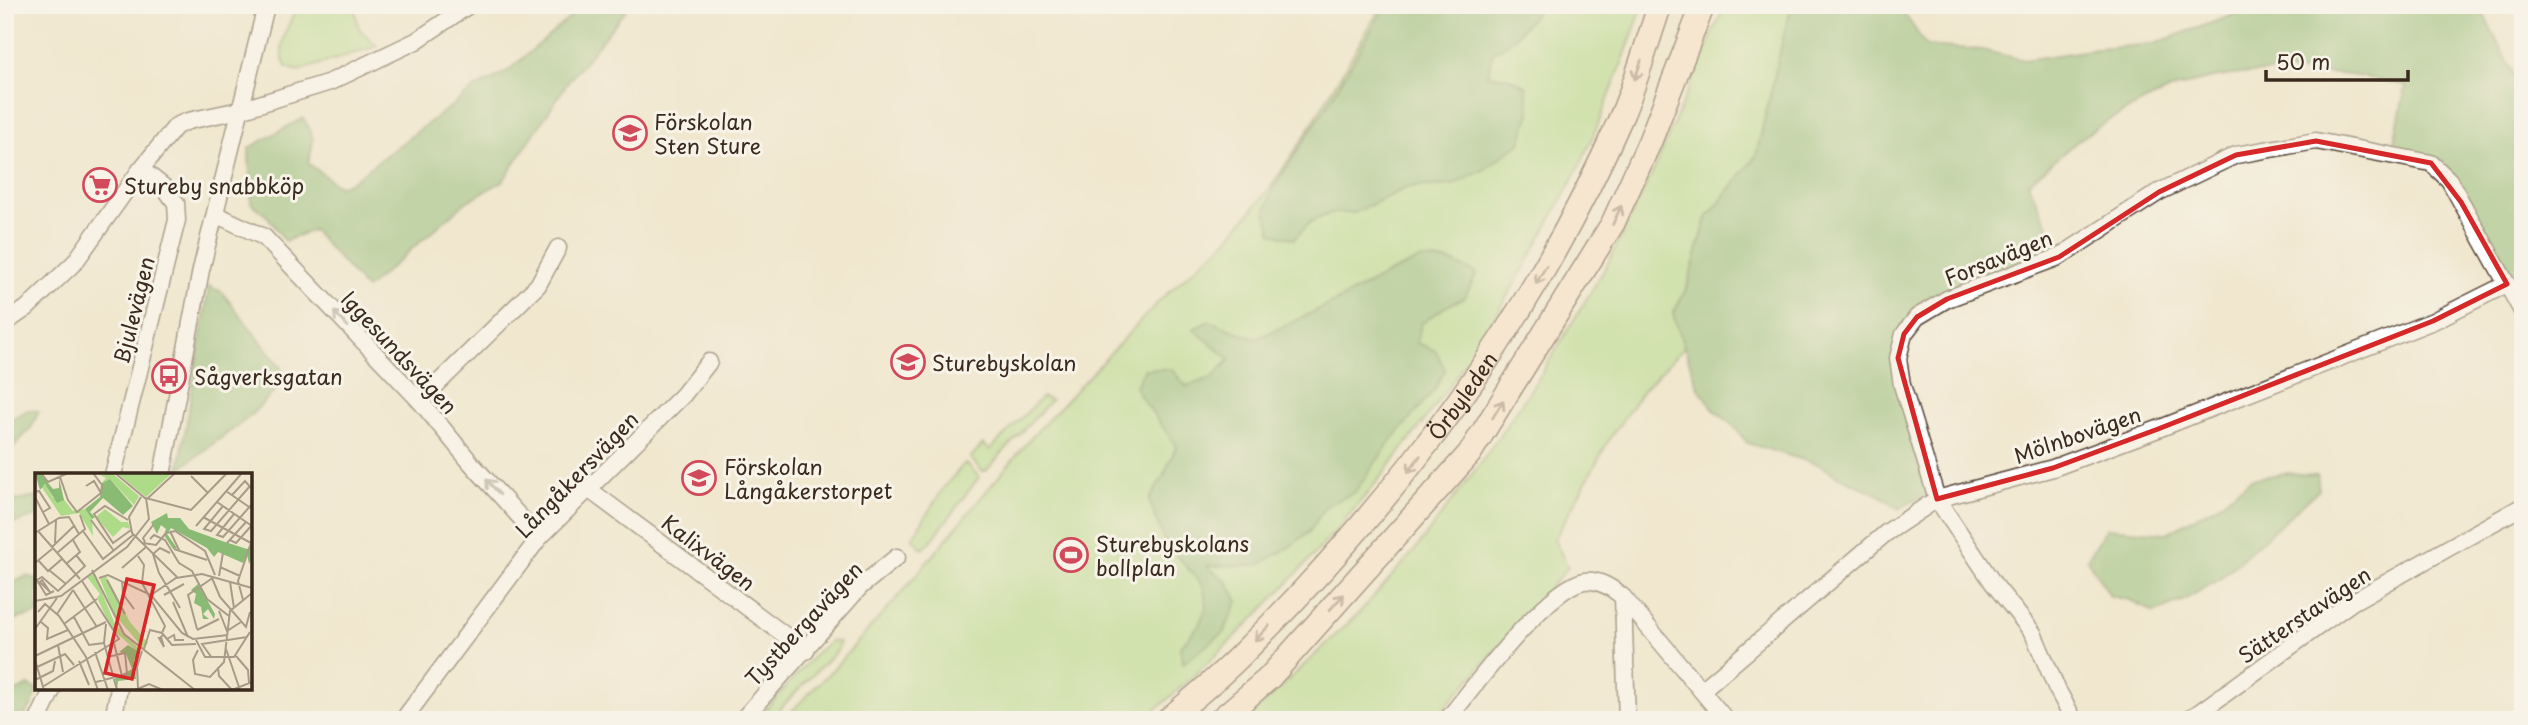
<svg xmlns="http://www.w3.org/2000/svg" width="2528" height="725" font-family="'Playpen Sans',sans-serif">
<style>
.green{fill:#addb87;stroke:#748252;stroke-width:2}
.forest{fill:#8abb74;stroke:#627249;stroke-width:2}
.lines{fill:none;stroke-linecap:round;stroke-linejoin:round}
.minor-casing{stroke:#564639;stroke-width:19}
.secondary-casing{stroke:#564639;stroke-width:26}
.minor{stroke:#fff;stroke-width:16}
.secondary{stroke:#fde4d0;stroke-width:23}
.oneway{stroke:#9c8777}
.oneway2{stroke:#a79f9a}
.marked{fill:none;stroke:#d62828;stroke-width:5;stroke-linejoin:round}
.labels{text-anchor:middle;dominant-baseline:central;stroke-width:6;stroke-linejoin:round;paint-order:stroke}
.poi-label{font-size:21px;fill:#3b2a1e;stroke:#f7f3e8;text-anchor:start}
.street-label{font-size:21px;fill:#3b2a1e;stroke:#f7f3e8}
.inset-road{fill:none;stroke:#a89b88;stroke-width:2}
.view{fill:#d62828;fill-opacity:0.15;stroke:#d62828;stroke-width:3.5}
.inset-edge{fill:none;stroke:#3b2a1e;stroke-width:3.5}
</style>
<rect width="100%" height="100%" fill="#f7f3e8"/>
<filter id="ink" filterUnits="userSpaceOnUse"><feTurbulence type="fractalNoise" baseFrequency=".0143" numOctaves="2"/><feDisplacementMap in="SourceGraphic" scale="14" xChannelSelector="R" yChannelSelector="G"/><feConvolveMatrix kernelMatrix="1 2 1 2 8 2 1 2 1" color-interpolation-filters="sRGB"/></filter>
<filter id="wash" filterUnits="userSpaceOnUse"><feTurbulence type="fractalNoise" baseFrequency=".00686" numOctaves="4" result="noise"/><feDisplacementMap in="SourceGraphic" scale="28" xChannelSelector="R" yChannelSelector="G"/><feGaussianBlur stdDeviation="1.57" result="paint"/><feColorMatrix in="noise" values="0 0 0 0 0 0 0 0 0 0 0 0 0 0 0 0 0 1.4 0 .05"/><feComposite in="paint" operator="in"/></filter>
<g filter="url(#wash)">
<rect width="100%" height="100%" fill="#f1e7cf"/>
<g class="green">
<path d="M298,5H357L355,9L359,29L377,46L298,71L286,67C275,45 289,26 298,5Z"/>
<path d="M1382,5H1643C1624,58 1605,111 1581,163C1570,186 1556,209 1544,232C1442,421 1307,580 1144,720H783L834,668L898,597L1031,438L1160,300L1228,239L1270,188L1306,134Z"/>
<polygon points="1725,5 1793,5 1787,22 1756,156 1707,218 1687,287 1673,314 1685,346 1644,389 1610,438 1554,540 1568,567 1434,720 1246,720 1359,613 1416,549 1487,454 1540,376 1607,265 1650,178"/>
<polygon points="1042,397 1051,400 986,471 982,471 970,458 983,444 990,450"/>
<polygon points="964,464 967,464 979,477 932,540 923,549 912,538 944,487"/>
<polygon points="832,640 839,642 838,649 769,720 756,720 816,653"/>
</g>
<g class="forest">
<path d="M580,5H624L626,10L568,82L503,181L466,202L366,289L313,230L285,241L268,217L251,203L249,148L303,118C316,136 314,144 308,163L338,186L349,183L475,88L508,71L581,8Z"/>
<polygon points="1386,5 1542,5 1514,38 1492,54 1488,75 1509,78 1526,86 1530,113 1520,143 1482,171 1453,185 1408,187 1354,213 1331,213 1310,222 1294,239 1272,233 1266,211 1273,188 1326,107"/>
<path d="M1793,5H1845L1860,10L1873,5H1899L1926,46L1982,50L2024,60L2097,49L2153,44L2261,5H2479L2523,93V292L2466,192L2442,160L2393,146L2406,86C2339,68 2245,65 2179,87C2153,96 2127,110 2103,124C2076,139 2052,164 2028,183L2058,247L1947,291L1918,307L1899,340L1929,492L1899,509L1878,494L1837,476L1820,465L1747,443L1731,423L1715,411L1698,387L1673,314L1687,287L1707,218L1756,156L1787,22Z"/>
<path d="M1421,259L1449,261L1477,273L1465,297L1445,307L1421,324L1417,343L1436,351L1445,370L1435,389L1388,445L1355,492L1326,506L1309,532L1288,548L1258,565L1207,566L1228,583L1238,601L1224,632L1183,663L1180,647L1199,625L1207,606L1203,586L1165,542L1149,500L1163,477L1176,447C1164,426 1147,408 1135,387L1145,369H1171L1186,386L1212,378L1230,359L1193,329L1209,321L1256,339L1337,301L1387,274Z"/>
<polygon points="209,286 222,292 280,366 286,380 248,418 179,469"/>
<polygon points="28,410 39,411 31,428 5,456 5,415 13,418"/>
<polygon points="2285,473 2317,475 2319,489 2220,579 2182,601 2154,613 2130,600 2110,596 2087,559 2107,528 2167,533 2218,505 2251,479"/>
<polygon points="5,483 16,501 37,497 37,516 5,526"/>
<polygon points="27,576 37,579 37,614 5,622 5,586"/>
<polygon points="29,685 37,690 33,703 22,720 5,720 5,692 17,691"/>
</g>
</g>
<g filter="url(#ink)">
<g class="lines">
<g class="minor-casing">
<g id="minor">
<polyline points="215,214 264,237 420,401 471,463 539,538"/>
<polyline points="5,323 27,308 75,262 141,169 176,126 188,121 240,110 330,82 416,41 469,5"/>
<polyline points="420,401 538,285 558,248"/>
<polyline points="113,475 177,220 176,203 164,187 141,169"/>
<polyline points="162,475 201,270 265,10 268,5"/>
<polyline points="587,488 806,651"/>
<polyline points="1623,597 1627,720"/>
<polyline points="1702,690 1886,533 1937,499 2053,468 2158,429 2433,321 2507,284"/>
<polyline points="38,720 53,688"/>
<polyline points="113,720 119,688"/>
<polyline points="403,720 539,538 683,395 709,362"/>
<polyline points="742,720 861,586 897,557"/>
<path d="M1447,720C1473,688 1547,588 1584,581C1599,579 1612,588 1623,597L1726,720"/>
<polyline points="2074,720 2057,689 2033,633 1993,583 1937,499 1902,385 1898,358 1904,334 1917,317 1947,299 2059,257 2159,192 2236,155 2316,141 2431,163 2449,180 2523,313"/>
<polyline points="2185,720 2197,714 2352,602 2523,506"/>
</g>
</g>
<g class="secondary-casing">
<g id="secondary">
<path id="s1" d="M1168,720C1192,699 1217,679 1240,656C1397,500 1533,320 1622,115C1637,80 1647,42 1660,5"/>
<polyline points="1220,720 1269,678 1470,453 1613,223 1650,141 1703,5"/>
</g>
</g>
<use href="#minor" class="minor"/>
<use href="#secondary" class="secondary"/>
</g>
<defs><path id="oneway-shaft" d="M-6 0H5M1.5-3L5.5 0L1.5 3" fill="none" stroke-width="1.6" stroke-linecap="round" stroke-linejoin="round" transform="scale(1.75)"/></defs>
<g class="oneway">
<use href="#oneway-shaft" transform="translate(1638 70) rotate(109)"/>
<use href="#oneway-shaft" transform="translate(1617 215) rotate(-65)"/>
<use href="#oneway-shaft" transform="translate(1541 275) rotate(119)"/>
<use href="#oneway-shaft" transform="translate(1498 409) rotate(-58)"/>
<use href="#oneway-shaft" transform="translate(1414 464) rotate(127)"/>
<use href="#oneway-shaft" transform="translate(1337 602) rotate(-48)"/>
<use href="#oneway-shaft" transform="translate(1262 633) rotate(134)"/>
</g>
<g class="oneway2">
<use href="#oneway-shaft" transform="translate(341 319) rotate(-133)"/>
<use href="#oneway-shaft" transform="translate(493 487) rotate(-132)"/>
</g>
</g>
<path d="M0 0H2528V725H0ZM2316,141L2431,163L2461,202L2507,284L2433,321L2158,429L2053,468L1937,499L1898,358L1904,334L1917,317L1947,299L2059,257L2159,192L2236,155Z" fill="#f1e7cf" fill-opacity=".55" fill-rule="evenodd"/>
<path class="marked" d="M2316,141L2431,163L2461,202L2507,284L2433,321L2158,429L2053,468L1937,499L1898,358L1904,334L1917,317L1947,299L2059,257L2159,192L2236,155Z"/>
<defs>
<g id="school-ring" transform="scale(1.75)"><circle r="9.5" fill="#f7f3e8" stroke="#d1495b" stroke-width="1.5"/><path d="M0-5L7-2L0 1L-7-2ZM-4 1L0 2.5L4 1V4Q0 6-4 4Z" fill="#d1495b"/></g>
<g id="supermarket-ring" transform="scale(1.75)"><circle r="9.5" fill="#f7f3e8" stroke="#d1495b" stroke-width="1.5"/><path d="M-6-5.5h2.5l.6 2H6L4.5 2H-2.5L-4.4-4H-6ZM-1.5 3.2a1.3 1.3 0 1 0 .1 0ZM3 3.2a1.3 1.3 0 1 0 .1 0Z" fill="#d1495b"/></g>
<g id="bus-ring" transform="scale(1.75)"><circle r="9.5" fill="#f7f3e8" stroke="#d1495b" stroke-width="1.5"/><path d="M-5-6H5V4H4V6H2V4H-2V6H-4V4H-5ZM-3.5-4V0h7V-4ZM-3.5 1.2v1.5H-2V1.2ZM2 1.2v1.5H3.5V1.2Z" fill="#d1495b"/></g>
<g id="stadium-ring" transform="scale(1.75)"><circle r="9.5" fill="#f7f3e8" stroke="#d1495b" stroke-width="1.5"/><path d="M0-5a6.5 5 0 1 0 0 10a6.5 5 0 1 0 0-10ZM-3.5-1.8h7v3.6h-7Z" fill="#d1495b"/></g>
</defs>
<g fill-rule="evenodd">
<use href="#school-ring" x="630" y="133"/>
<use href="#supermarket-ring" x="100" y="185"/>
<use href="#school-ring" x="908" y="362"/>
<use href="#bus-ring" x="169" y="376"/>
<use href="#school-ring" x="699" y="478"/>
<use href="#stadium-ring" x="1071" y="555"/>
</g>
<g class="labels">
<g class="poi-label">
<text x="654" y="121">Förskolan<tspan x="654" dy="24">Sten Sture</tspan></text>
<text x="124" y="185">Stureby snabbköp</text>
<text x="932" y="362">Sturebyskolan</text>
<text x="194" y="376">Sågverksgatan</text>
<text x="724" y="466">Förskolan<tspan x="724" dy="24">Långåkerstorpet</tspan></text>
<text x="1096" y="543">Sturebyskolans<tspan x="1096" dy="24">bollplan</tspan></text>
</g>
<g class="street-label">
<text transform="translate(1998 257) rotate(-22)">Forsavägen</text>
<text transform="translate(133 310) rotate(-76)">Bjulevägen</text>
<text transform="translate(400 352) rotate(47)">Iggesundsvägen</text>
<text stroke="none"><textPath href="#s1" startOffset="439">Örbyleden</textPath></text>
<text transform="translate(2077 434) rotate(-19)">Mölnbovägen</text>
<text transform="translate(576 474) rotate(-46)">Långåkersvägen</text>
<text transform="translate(709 552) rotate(37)">Kalixvägen</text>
<text transform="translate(2304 614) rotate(-34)">Sätterstavägen</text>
<text transform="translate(803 623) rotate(-47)">Tystbergavägen</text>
</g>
</g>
<g transform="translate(35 473)">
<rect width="217" height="217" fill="#f1e7cf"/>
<path d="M77,0L104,23L99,32L75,6L67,10L71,5L65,2ZM82,0H137L111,24ZM11,12L18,25L25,29L27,24L38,38L50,36L57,46L58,63L44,40L26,43L6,13ZM70,36L86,49H93L95,56L88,54L78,64L61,44ZM59,100L80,151L105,177V181L77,156L62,125L65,121L52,104ZM71,103L95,149L113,170L108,175L79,141L65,106Z" fill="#addb87"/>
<path d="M0,0H5L18,16L24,15V5L29,27L22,30L10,11L5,17ZM75,6L98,33L88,42L68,25L55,39L60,44L57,46L50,36L65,24L67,10ZM132,40L133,45H145L154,56L187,68L212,76L217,71V85L214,91L212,81L208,90L183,79L179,84L172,75L136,55L132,61L142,75L138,76L129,62L131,56L126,52L122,61L116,49ZM163,111L180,141L179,146L173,136L168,141L174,146H168L166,134L159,130L161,121L156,117ZM93,172L104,179L99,187L101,206L83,208L82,217L80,205L97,196L91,181L84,179Z" fill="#8abb74"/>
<path class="inset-road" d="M6,0L13,9L33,0M80,0L111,26M25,4L33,27L42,39L66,20L67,12L58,0M51,13L59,8L66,20M171,18L156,3L173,20M191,18L217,36M0,19L4,18L15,35L8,39M197,22L210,8L217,16M0,24L14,51M106,24L94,44L97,60L142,104M113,25L140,0M182,29L217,53M188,33L169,56L176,58L215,13M199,41L182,62L188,64L217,31M168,44L216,70M56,47L79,78M93,47L70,33L59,41L78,70L96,57M161,53L207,0M3,58L45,106M48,58L68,86L98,62M135,58L144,77M0,60L24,45L34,44L44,61M115,66L119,62L130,67L144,90L157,98L172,126L194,143M195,67L201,70L217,52M110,69L108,65L119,51M20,70L21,47M108,70L121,72L131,60L140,58L170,78L180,102M192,70L211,49M17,74L40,52M139,76L172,87M22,80L50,56L45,42M135,80L125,75L118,81L124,100L145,135M103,83L109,92L107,110L130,153L127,160M3,87L13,98L27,86M0,90L17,76M31,91L45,79L38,67M185,94L205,103M87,95L111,74M14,97L31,111M57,97L89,161L160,217M184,103L188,80M64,105L73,102L116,122L147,160L158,166L193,162M177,105L185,124L211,154L215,139M72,107L90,141M87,108L88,121L99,136M195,109L199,135M3,111L7,107L15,119L5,109M38,117L62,154M19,118L11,122L2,107L7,104L23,118L50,93L41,82M116,122L141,105L167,101L217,115M129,122L149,111M208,127L203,108L217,67M0,128L26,123L92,74L114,46L111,25L156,37L192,0M138,129L153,164M184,138L192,158L206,149M3,139L10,131L24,143L51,184L63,217M22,141L38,117M39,144L54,172L69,170M6,149L13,155L12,166L33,157M29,151L62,126M71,151L69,170L82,217M0,156L22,125M162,156L153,122L179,104M162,157L184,146M127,160L137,172L161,171M126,164L129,174L124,165H125L128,162M132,166L139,162L140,167H149M161,167L170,184H199L215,159M79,170L87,203M23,172L28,199M109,176L115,157L127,160M191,176L205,217M163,177L158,187L160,201L175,204L189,189L195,138L217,120M60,179L73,217M0,183L71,149M201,183L213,197L214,210M177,185L167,171L212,164M0,187L9,217M44,188L54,212M183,194L184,203L197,217M0,195L30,181L39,192M0,207L18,198L20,188M61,209L92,201L90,180L72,184M9,213L84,166L47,108M103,215L102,194L107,178M100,217L114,211L128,217M197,217L217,209"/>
<path class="view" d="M92,106L119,112L97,206L70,200Z"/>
<rect width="217" height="217" class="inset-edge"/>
</g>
<rect width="2528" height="725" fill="none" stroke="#f7f3e8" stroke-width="28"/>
<path d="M2266 70v10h142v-10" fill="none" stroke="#3b2a1e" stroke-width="3.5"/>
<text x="2276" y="70" font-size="21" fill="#3b2a1e" stroke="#f7f3e8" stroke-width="5" paint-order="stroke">50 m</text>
</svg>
